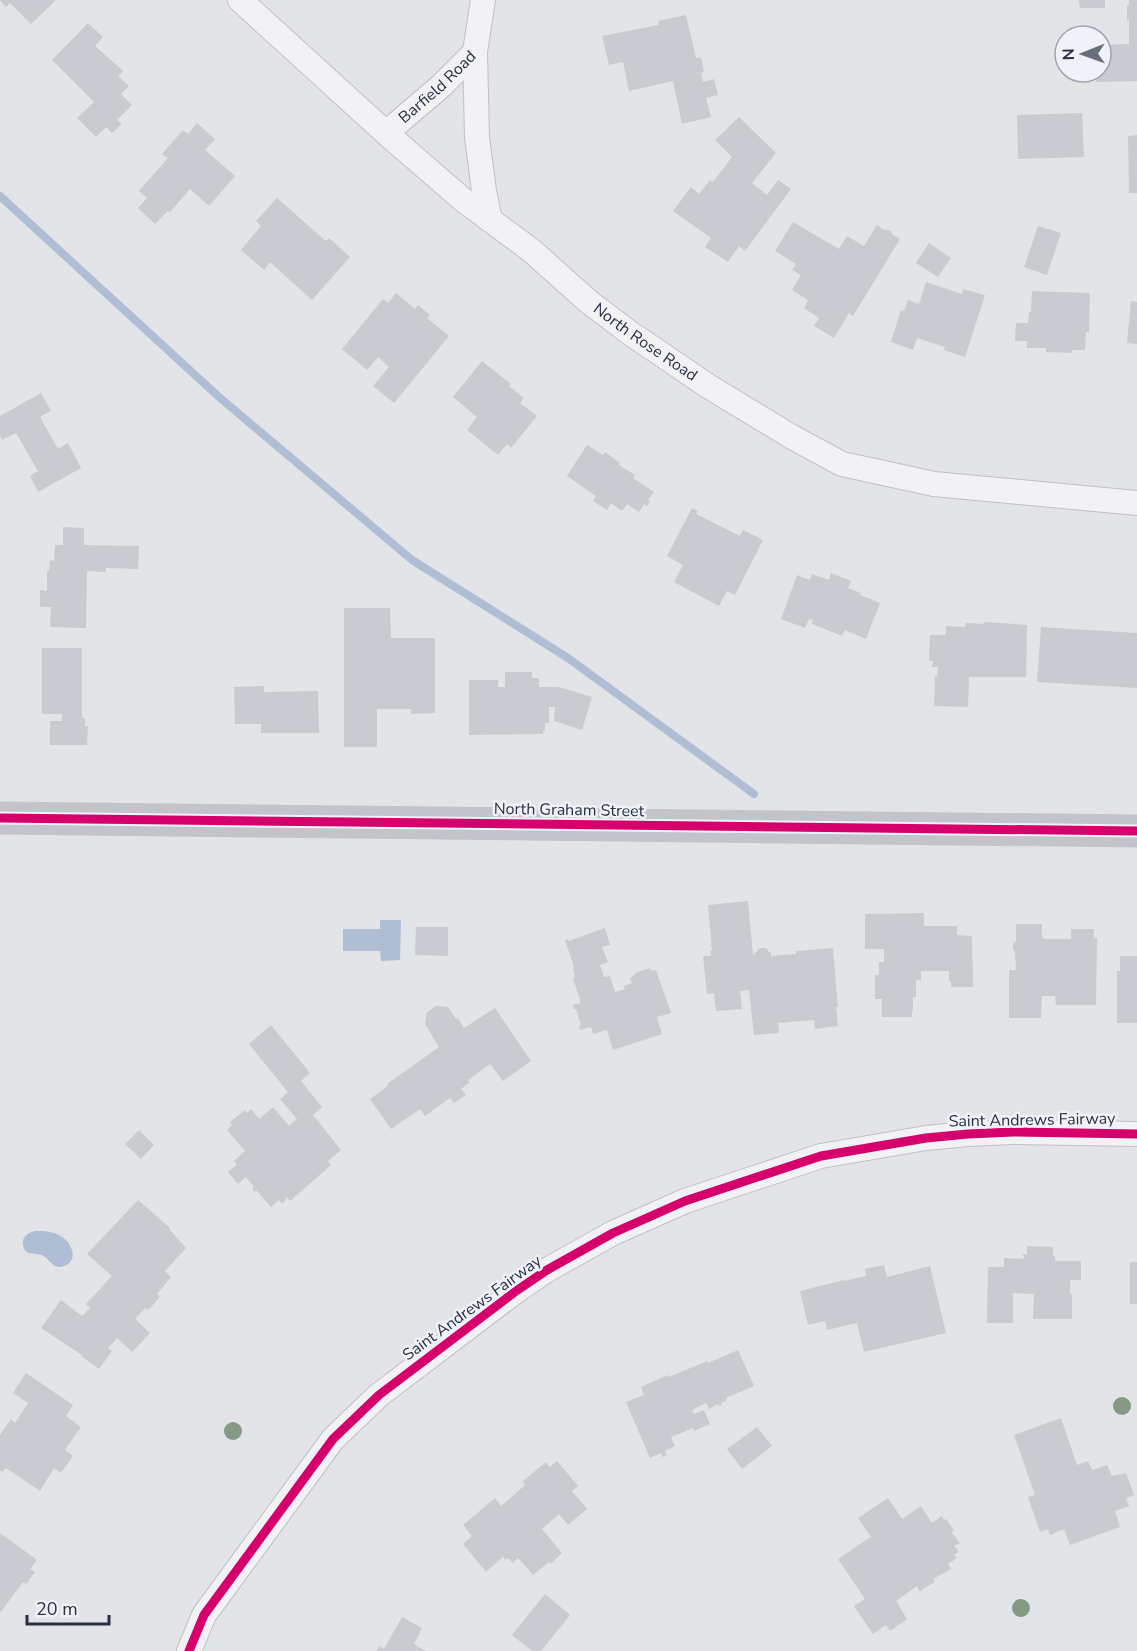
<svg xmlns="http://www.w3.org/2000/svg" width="1137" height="1651" font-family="'Nunito Sans',sans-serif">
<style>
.water{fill:#afbed4}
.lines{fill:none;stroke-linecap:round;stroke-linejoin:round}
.stream{stroke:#afbed4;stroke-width:8}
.building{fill:#c9cbd0}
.street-casing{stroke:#bfc1c6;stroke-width:26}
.street{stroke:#f2f2f4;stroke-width:24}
.secondary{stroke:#c3c4ca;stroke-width:33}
.cycleway-casing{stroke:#eff2f7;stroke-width:13}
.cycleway{stroke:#d6006c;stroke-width:9}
.tree{fill:#849a85}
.labels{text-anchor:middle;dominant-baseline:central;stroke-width:5;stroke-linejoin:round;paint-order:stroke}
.street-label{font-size:16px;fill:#272f42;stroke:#eff2f7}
</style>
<rect width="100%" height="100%" fill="#e2e4e8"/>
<g class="water">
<polygon points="380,920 401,920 400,960 381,961 380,951 343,951 343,929 380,929"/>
<path d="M35,1231C44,1231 54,1231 62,1237C72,1243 79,1261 64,1266C55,1270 51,1262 45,1257C38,1251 25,1258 23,1245C22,1239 25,1236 29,1233Z"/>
</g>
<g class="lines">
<polyline class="stream" points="0,196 219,397 412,560 568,658 754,794"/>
</g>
<g class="building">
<polygon points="0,0 56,0 31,24 10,3 6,7"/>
<polygon points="1079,0 1105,0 1105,8 1080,8"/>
<polygon points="1129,0 1137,0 1137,81 1096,82 1096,72 1101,72 1101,45 1129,44 1129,20 1127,20 1127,6 1129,5"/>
<polygon points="686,15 696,58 701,57 704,72 701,73 703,82 714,79 718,95 706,98 711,117 682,124 673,81 629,91 623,62 609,65 602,36 659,25 658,21"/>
<polygon points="88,23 103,37 95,46 123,71 118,76 129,86 121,94 132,105 117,120 122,124 112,133 106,127 96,137 77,118 94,102 52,60"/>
<polygon points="1082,113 1084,157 1018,159 1017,115"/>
<polygon points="739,117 776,153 752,183 767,195 778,180 791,189 745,251 739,246 728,262 705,247 711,238 673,211 691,187 699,194 710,180 713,182 732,157 715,140"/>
<polygon points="197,123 215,139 205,150 235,176 209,206 190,189 170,212 168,211 155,224 138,208 147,198 139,191 168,158 162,154 183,130 188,134"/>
<polygon points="1137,135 1137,193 1129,193 1128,136"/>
<polygon points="277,198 326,241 329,238 350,257 312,300 270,262 264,270 241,250 261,226 256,221"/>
<polygon points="793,222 839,249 847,236 864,246 877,225 886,231 887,229 892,232 892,234 900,239 853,316 849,313 834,338 814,326 819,318 804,308 808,300 792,290 801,275 792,270 796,264 775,251"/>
<polygon points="1038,226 1061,233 1047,275 1024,267"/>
<polygon points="929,243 951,258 938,277 916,263"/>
<polygon points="926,282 962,294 963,289 985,295 965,357 944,350 945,347 917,338 913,350 891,342 901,310 904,311 908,300 919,304"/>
<polygon points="1032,291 1090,293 1089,332 1086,332 1085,350 1072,350 1071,353 1046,352 1046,348 1027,348 1027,341 1015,341 1016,323 1028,323 1029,312 1031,312"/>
<polygon points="396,293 415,309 418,305 430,315 427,318 449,336 394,403 373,386 389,367 378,357 367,370 342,349 383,299 388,303"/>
<polygon points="1131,301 1137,302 1137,344 1127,343"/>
<polygon points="482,361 511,384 509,386 524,398 520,403 537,416 511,448 507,444 498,455 467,430 477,417 453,397"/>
<polygon points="41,393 51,411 40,417 58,449 68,443 81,468 38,492 30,476 38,471 16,433 2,440 0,436 0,416"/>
<polygon points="587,445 603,455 605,452 620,463 619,465 635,475 633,478 654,492 648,500 650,502 647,506 644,504 639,512 627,504 622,511 611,503 607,510 593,501 596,496 567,476"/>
<polygon points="692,508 698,511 696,514 740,536 743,530 763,540 735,595 727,591 719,606 674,582 683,565 667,556"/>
<polygon points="63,527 84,528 84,545 139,546 138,569 106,568 106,572 87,571 86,628 50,627 51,607 40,607 40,590 47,591 47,571 49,571 50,560 54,561 55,545 63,545"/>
<polygon points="831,573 851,581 848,588 861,593 860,595 880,603 866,639 845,630 842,636 812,624 813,620 809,619 805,628 781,619 797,575 810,580 812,574 829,580"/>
<polygon points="344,608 390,608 391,638 435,638 435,713 411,714 411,709 377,709 377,747 344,747"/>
<polygon points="984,622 1027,625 1026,677 969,677 968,707 934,706 935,676 937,677 938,667 932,667 933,661 929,661 930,635 946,635 946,626 965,627 966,623 984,624"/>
<polygon points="1041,627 1137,633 1137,688 1037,682"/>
<polygon points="42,648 82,648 82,718 85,718 85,726 88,726 87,745 50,745 50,721 62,721 62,714 42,714"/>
<polygon points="505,672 532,672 532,678 539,678 539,687 559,687 592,697 582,730 554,721 555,707 549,707 549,723 545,723 545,731 543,731 543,734 469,735 469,680 498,680 498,687 505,687"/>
<polygon points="264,686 264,692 318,691 319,733 261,733 261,724 235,724 234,687"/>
<polygon points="748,901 753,955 760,948 765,948 768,950 768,952 771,952 771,956 796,954 796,951 833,948 838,1007 836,1007 838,1026 815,1029 814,1020 778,1023 779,1033 754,1035 749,990 740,991 742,1009 716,1011 714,993 707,994 703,956 711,956 710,951 712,951 708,905"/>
<polygon points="924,913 924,926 957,926 957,935 972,936 973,987 951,987 951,981 949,981 949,971 921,971 921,980 916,980 916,997 913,997 913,1011 912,1011 912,1017 882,1017 882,999 875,999 875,975 879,975 879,962 884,962 884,949 865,949 865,914"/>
<polygon points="1016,924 1042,924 1042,938 1047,939 1071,939 1071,929 1094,929 1094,938 1097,938 1096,1005 1056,1005 1055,996 1042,996 1041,1018 1009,1018 1009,970 1016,970 1015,952 1013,950 1013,944 1016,941"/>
<polygon points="416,927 448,927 448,956 415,955"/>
<polygon points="605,928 610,945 602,947 608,962 600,965 604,977 610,976 615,992 625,989 624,986 632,983 630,979 637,972 649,968 653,971 656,970 671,1013 657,1017 662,1034 613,1050 607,1030 593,1034 591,1027 580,1030 579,1026 581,1025 576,1009 574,1009 573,1005 581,1003 573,978 575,977 573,967 574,967 565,940 568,939 569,941"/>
<polygon points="1120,956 1137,956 1137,1023 1117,1023 1117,971 1120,971"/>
<polygon points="436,1006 448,1007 456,1019 458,1018 464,1028 495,1008 531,1061 503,1081 490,1064 468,1080 470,1082 461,1089 466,1095 454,1103 450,1098 425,1116 420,1109 391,1129 370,1099 388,1086 387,1084 439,1047 425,1024 427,1012"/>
<polygon points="271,1025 310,1073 301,1081 322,1107 313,1115 341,1150 328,1161 331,1165 290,1201 287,1197 285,1198 286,1200 282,1204 279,1200 271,1207 256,1190 255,1192 252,1189 254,1187 246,1177 238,1184 228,1172 237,1165 234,1161 245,1151 227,1130 232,1125 230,1122 245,1110 247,1113 251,1109 259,1119 273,1107 289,1126 297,1119 280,1099 288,1092 249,1044"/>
<polygon points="139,1130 154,1145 141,1159 125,1144"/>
<polygon points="138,1200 170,1228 169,1229 186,1248 165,1271 171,1277 157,1294 160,1297 148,1310 145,1308 135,1319 150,1333 132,1352 117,1338 108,1348 112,1351 99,1369 81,1356 82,1355 41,1328 61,1300 82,1316 90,1308 86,1304 112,1276 87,1254"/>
<polygon points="1027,1246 1053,1247 1053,1256 1055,1256 1055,1261 1081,1261 1081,1280 1070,1280 1070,1294 1072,1294 1072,1319 1033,1319 1034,1294 1013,1293 1013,1323 987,1323 988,1267 1004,1267 1004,1258 1024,1259 1023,1254 1027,1254"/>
<rect x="1130" y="1262" width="7" height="42"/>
<polygon points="884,1265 887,1277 930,1266 946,1333 864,1352 857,1323 827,1330 825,1321 808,1325 800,1291 844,1280 844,1281 866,1276 865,1269"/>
<polygon points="738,1350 754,1386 726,1398 727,1400 721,1403 722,1405 719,1406 718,1404 709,1409 706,1403 692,1410 694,1414 704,1410 710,1424 694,1431 693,1428 671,1437 675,1446 665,1451 667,1455 662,1457 661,1453 650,1458 626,1402 644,1395 641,1387 668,1375 669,1377 707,1361 708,1363"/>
<polygon points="26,1373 73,1405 66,1416 81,1427 65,1450 73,1456 61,1473 54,1468 40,1491 6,1468 2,1472 0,1470 0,1435 11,1419 15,1423 28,1403 13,1393"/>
<polygon points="1061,1418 1077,1465 1088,1461 1092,1470 1107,1465 1112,1476 1126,1473 1134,1495 1126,1498 1129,1506 1115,1511 1120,1527 1070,1545 1064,1529 1050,1535 1048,1529 1040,1532 1028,1497 1035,1495 1014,1435"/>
<polygon points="757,1427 772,1446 742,1469 727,1449"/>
<polygon points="557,1461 578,1486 572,1491 587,1509 568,1525 559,1514 542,1529 562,1553 551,1564 549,1562 533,1575 518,1558 513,1563 508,1558 506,1560 503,1557 486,1572 463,1544 472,1536 463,1525 495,1498 501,1506 525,1485 523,1481 546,1462 550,1467"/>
<polygon points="888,1498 902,1519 921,1506 932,1523 942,1516 944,1520 946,1519 954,1530 951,1532 960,1543 954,1546 959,1552 954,1555 957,1558 948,1564 951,1569 933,1579 935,1582 923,1589 920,1592 917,1586 896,1601 907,1619 890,1631 886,1625 873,1634 854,1606 865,1599 838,1559 871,1537 858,1518"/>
<polygon points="0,1533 37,1560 30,1569 35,1572 26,1584 23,1582 0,1613"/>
<polygon points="545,1594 570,1615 541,1651 532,1651 512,1635"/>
<polygon points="402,1617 422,1628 414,1644 426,1651 376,1651 380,1646 384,1649"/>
</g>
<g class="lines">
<g class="street-casing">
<g id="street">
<path id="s1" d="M240,0L386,133L462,199L532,251L589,302L630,333L708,386L792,437L842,464L934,484L1137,503"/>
<polyline points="475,52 477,137 484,191 490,220"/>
<path id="s2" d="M386,133L441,86L475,52L483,0"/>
<polyline points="189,1651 204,1615 333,1439 379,1395 516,1291 547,1270 613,1233 685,1201 821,1156 926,1138 968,1134 1013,1132 1137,1134"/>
</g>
</g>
<use href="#street" class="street"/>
<polyline class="secondary" points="0,818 1137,831"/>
<g class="cycleway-casing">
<g id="cycleway">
<polyline points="0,818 1137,831"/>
<polyline points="189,1651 204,1615 333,1439 379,1395 516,1291 547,1270 613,1233 685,1201 821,1156 926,1138 968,1134 1013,1132 1137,1134"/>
</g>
</g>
<use href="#cycleway" class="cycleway"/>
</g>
<g class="tree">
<circle cx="1122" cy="1406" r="9"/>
<circle cx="233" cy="1431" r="9"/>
<circle cx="1021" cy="1608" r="9"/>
</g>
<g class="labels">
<g class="street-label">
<text stroke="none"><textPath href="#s2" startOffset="69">Barfield Road</textPath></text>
<text stroke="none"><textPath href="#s1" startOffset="531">North Rose Road</textPath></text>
<text transform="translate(569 810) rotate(1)">North Graham Street</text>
<text transform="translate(1032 1120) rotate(-1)">Saint Andrews Fairway</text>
<text transform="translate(472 1308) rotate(-36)">Saint Andrews Fairway</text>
</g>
</g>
<g transform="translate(1083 54) rotate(269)"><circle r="28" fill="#eff2f7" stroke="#9fa4af" stroke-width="1.5"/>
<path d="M0-4.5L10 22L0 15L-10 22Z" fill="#686e7c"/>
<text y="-9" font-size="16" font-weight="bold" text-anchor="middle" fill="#272f42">N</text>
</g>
<path d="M27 1615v9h82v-9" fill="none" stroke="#272f42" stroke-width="3"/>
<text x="36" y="1615" font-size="18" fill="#272f42" stroke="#eff2f7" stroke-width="4.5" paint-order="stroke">20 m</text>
</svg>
